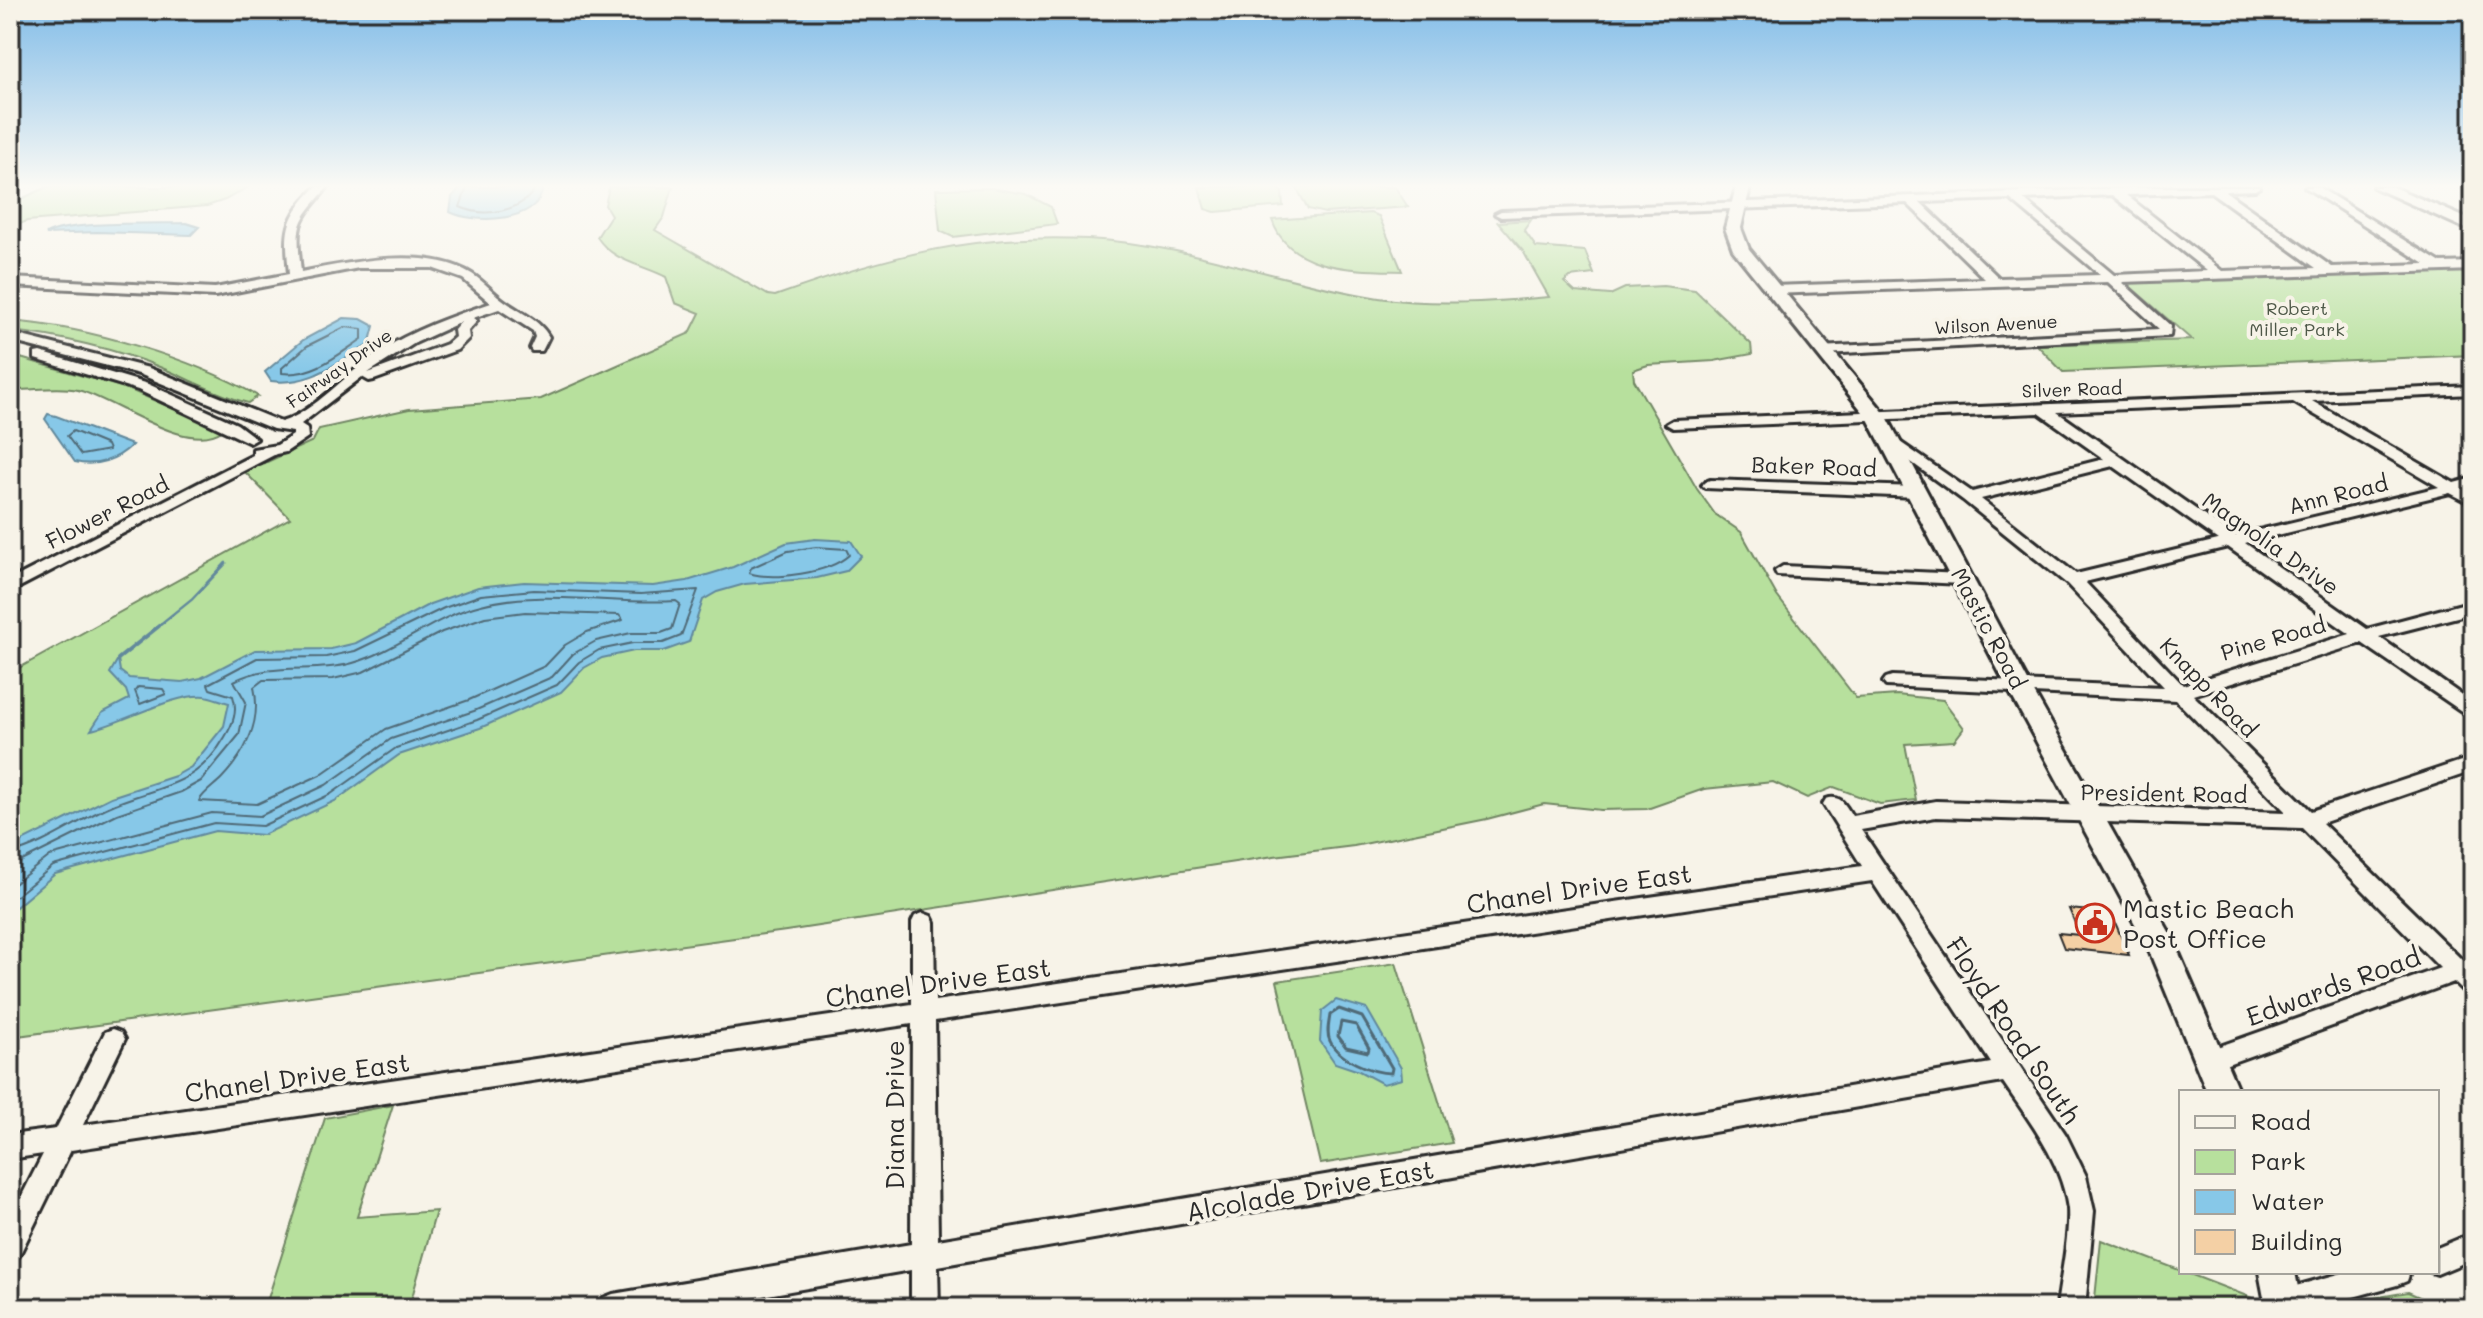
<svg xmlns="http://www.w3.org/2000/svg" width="2483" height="1318" font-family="Mali,sans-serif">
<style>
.green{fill:#b7e09d;stroke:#718664;stroke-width:2}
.water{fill:#87c8e8;stroke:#62899c;stroke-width:2}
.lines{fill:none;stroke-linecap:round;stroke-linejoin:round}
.shore-far1{stroke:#506a77;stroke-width:2}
.shore{stroke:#506a77;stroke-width:3}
.stream-far1{stroke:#62899c;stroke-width:3}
.stream{stroke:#62899c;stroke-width:4}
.building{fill:#f4d0a5;stroke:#2b2b2b;stroke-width:2}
.street-casing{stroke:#2b2b2b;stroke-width:6}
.secondary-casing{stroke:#2b2b2b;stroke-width:6}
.street{fill:#f7f3e8;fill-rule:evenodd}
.secondary{fill:#f7f3e8;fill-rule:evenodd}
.labels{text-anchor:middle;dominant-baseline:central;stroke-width:8;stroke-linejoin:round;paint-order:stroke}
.far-park-label{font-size:18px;fill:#4e5848;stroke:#f7f3e8}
.far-street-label{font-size:18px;fill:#2b2b2b;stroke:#f7f3e8}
.street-label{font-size:22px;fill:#2b2b2b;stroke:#f7f3e8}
.near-street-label{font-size:26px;fill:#2b2b2b;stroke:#f7f3e8}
.near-poi-label{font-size:26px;fill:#2b2b2b;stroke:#f7f3e8;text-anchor:start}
</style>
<rect width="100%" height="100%" fill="#f7f3e8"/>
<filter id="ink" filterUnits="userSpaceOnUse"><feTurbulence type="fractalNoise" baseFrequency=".0125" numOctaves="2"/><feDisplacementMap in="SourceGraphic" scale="16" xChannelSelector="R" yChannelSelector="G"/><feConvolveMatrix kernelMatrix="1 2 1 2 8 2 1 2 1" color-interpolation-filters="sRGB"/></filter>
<g filter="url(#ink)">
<g class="green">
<polygon points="47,187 248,187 225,200 207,206 27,221 10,228 10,204"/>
<path d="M609,187H673L664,217L655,230L768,295L775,296C884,257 971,233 1088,239C1187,244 1282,283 1379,298C1433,306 1494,302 1549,297L1523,251L1498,222L1531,220L1524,230L1536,247L1585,251L1594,274L1570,277L1564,282L1575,292L1610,295L1625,288L1663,286L1695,290L1751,344L1752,354L1714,361L1648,365L1633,370L1634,380L1697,489L1715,514L1741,532L1777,596L1856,698L1897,695L1943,700L1964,728L1954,741L1905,744L1916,800L1880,804L1834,787L1807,798L1773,782L1704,789L1647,809L1601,810L1544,804L1487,819L1354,846L1274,856L786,931L10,1037V673L290,518L245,472L313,441L319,429L409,409L541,399L690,333L700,313L675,303L666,277C641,264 613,262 597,237L611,215L605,205Z"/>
<polygon points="1199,187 1276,187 1282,192 1283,206 1215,212 1205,209"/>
<polygon points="1296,187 1395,187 1408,207 1325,213 1308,209"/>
<polygon points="991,188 1026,194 1051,207 1057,224 953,237 940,231 936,189"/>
<path d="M1370,213L1379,216L1402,271C1358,270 1289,272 1272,220Z"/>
<polygon points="2457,270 2473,280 2473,355 2063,372 2037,345 2192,340 2124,281"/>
<path d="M10,321C89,327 189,357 258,396L248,403C218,395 191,380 162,368C120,350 55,335 10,331Z"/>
<path d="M10,355L128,389L223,430C188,456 116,400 78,390C57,385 32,391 10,390Z"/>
<polygon points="1396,963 1452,1143 1320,1164 1277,981"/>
<polygon points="393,1105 357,1217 436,1211 409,1308 265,1308 325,1118"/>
<polygon points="2101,1240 2252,1298 2252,1308 2094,1308"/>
<polygon points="2408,1292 2444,1308 2360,1308 2361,1300"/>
</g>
<g class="water">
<path d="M461,187H543C540,223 474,224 450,212L452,197Z"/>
<path d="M186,223L199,227L191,235L97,232L46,234C68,221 156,224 186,223Z"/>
<path d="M344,318L361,319L374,326L369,345C335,363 311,386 271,381L265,372L303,340Z"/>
<path d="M48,414L56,416L132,445C117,460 96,467 75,462L45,419Z"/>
<path d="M815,539L851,541L861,556L846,571L817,578L745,584L717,592L703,600L689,642L664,651H634L602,658L584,668L561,692L480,728L399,755L335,801L263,835L215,831L55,874L10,912V847L111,797L175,776L191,767L224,726L229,703C221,701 212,697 205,696C174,693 123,723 91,730L102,713L129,699L126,690L110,673L118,659L120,671L129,678L182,682L201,678L255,650L331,649L356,643L430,604L478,587L524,582L653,586L687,581L733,567L786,543Z"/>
<polygon points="1336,1000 1367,1009 1401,1068 1402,1079 1383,1084 1359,1071 1335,1063 1320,1041 1322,1011"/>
</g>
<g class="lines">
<g class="shore-far1">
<path d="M467,187L460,207C485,218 522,212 536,187"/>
<path d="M345,327L362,329V339C338,355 312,377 282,373V368L307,346Z"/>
<polygon points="73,431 107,445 109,450 81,455 67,436"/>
<path d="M816,547L846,549L849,555C829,573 774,581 749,573L751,568L788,551Z"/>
<path d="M525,612L619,615L623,620L587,632L565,645L545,666L469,700L386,729L320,775L257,804L199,801C204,792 214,786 221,779C245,754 262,722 254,687L263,680L333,679L363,672L442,632L485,617Z"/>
<polygon points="138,687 163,689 166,694 140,704 135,691"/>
<path d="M10,854C44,845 74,823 106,808C155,785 194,791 225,737C233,724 238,711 233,696L210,689L208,684L257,658L326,657L355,651L444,608L481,595L534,590L641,594L698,590L681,636L663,643H633L599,650L579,662L557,685L477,720L396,748L331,794L262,826L214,823L53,866L10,901"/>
<path d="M10,864L20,862L117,814L181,792L201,781L239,735L246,702L234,681C272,661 313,674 353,663C398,650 435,616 481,605C544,589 612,605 676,601L680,604L672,629L661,633H631L596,641L573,654L552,677L474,711L391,739L326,785L260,816L212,813L50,856L10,887"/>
</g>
<g class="shore">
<path d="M1339,1009L1362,1017L1392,1068L1391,1073C1372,1073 1338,1059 1330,1041C1326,1033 1329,1023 1330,1015Z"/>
<polygon points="1341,1022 1356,1025 1369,1048 1368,1052 1346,1047 1338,1036"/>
</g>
<polyline class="stream-far1" points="156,628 192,599 226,563"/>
<polyline class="stream" points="118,659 159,626"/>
</g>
<polygon class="building" points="2069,909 2111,913 2129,955 2064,948 2058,933 2080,935"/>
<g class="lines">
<g class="street-casing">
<g id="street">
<path d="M316,187H328C296,224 296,222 301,272C350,262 427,246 472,274C485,282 494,294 506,302C521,313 540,320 549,337L542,351H532L530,348L535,337L533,331L499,309L473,318L477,321L468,331L469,338L457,350L374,380L369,381L362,377L301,424L307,428L308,437L286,452L276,454L10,592V580L253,455V449L277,445L293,435V432L273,429L139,374L10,341V333L149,368L281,422C313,413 348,372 377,353C412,330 452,316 491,303L463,279L432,268H359L215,296L10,286V278L215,288L289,274C285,231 284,219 316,187ZM461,322L454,330L455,337L447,344L368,373L415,343Z"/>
<path d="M2157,187H2260L2255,190L2225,191L2332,267L2425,264L2305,187H2318L2441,263L2473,262V270L2122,282L2171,326L2170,336L1824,354L1819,353V347L2159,329L2108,282L1771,294L1765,290L1771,286L1985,279L1907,203L1501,217L1495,214L1501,211ZM2211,192L2316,268L2222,271L2126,195ZM2112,195L2207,271L2114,275L2023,199ZM2010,199L2100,275L1999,278L1920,202Z"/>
<polygon points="40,352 148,384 237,424 257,439 250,443 138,390 35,359 35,353"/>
<path d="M2473,386V394L2312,401L2454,483L2473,478V488L2466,489L2473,493V505L2450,493L2245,543L2367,629L2473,601V613L2379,637L2473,703V719L2362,643L2193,695L2311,811L2473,757V771L2322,823L2462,960L2473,957V996L2465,993L2454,982L2211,1070L2203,1066L2199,1059L2203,1052L2440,968L2302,828L1936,817L1861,830L2066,1135L2086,1176L2094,1211L2085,1308H2057C2060,1280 2070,1235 2068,1209C2062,1161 2029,1121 2003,1082L938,1266L939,1308H911V1270L693,1308H599L603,1298L613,1294L911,1244L912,1024L71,1150L19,1256L10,1260V1219L43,1154L10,1159V1135L56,1129L105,1032L113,1029L121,1032L125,1039L83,1125L912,1004V922L915,916L923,913L931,916L934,922L935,1001L1862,866L1823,804L1826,799C1841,794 1845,805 1852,816L1936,801L2286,812L2176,700L1886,686L1883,682L1886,678L1892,676L2164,687L2067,584L1963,500L1885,443L1887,440H1897L1972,492L2104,459L2039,413L1673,428L1666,424L1673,420ZM2293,402L2439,487L2234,536L2057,412ZM2113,466L2218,540L2076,574L1981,499ZM2228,547L2350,634L2183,685L2085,582ZM1872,881L1991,1063L938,1240L935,1021Z"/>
<polygon points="1710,480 1917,487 1925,492 1917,497 1705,488 1702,485 1705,482"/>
<polygon points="1783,566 1962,574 1970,579 1962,584 1777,575 1775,571"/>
<polygon points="2473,1233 2473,1259 2437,1274 2431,1272 2437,1272 2437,1248"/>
<polygon points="2346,1272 2410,1272 2407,1281 2397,1285 2313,1308 2273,1308 2270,1302 2274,1292"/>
</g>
</g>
<g class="secondary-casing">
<g id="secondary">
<polygon points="1736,187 1750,187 1741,228 1749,249 1886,415 2032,689 2172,937 2239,1092 2207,1092 2148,948 2008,689 1867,417 1733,250 1725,228"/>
<polygon points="2373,187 2393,187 2473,221 2473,232"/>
<polygon points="2259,1272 2295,1272 2302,1308 2266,1308"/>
</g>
</g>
<use href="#street" class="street"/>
<use href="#secondary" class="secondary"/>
</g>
</g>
<linearGradient id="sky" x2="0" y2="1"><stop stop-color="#81bce8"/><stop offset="0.5" stop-color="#fbfaf5"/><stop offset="1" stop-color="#fbfaf5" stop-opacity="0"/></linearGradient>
<rect width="2483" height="372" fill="url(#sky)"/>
<defs>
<g id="civic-ring" transform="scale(2)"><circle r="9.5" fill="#f7f3e8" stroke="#c8321e" stroke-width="1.5"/><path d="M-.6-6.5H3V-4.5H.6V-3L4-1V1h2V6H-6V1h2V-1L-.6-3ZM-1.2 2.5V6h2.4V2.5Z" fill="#c8321e"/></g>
</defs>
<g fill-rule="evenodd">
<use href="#civic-ring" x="2095" y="923"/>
</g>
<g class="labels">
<g class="far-park-label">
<text x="2297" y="308">Robert<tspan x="2297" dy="21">Miller Park</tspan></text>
</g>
<g class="far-street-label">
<text transform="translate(1996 324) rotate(-3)">Wilson Avenue</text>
<text transform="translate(339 368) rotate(-35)">Fairway Drive</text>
<text transform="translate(2072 389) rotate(-2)">Silver Road</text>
</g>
<g class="street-label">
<text transform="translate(1814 466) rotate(2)">Baker Road</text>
<text transform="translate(2338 494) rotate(-14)">Ann Road</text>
<text transform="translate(107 512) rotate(-27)">Flower Road</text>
<text transform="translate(2271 543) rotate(35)">Magnolia Drive</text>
<text transform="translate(1989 628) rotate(62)">Mastic Road</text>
<text transform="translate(2273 638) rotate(-16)">Pine Road</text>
<text transform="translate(2209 687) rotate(46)">Knapp Road</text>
<text transform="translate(2164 793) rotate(1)">President Road</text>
</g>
<g class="near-street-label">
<text transform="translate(1579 888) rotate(-8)">Chanel Drive East</text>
<text transform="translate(938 982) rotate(-8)">Chanel Drive East</text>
<text transform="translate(2333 986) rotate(-20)">Edwards Road</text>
<text transform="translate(2014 1030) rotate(56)">Floyd Road South</text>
<text transform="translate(297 1077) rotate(-8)">Chanel Drive East</text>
<text transform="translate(894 1115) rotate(-90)">Diana Drive</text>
<text transform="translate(1310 1190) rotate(-10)">Alcolade Drive East</text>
</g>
<g class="near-poi-label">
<text x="2123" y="908">Mastic Beach<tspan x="2123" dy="30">Post Office</tspan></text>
</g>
</g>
<rect width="2483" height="1318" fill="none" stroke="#f7f3e8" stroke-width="40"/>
<rect x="20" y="20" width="2443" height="1278" fill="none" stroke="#2b2b2b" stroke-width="3" filter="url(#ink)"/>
<rect x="2179" y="1090" width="260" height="184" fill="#f7f3e8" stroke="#a5a39c" stroke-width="2"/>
<rect x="2195" y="1116" width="40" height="12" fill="#f7f3e8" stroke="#a5a39c" stroke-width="2"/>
<text x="2251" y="1130" font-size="24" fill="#2b2b2b">Road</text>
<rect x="2195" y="1150" width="40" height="24" fill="#b7e09d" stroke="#a5a39c" stroke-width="2"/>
<text x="2251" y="1170" font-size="24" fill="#2b2b2b">Park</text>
<rect x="2195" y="1190" width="40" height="24" fill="#87c8e8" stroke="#a5a39c" stroke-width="2"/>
<text x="2251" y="1210" font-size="24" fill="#2b2b2b">Water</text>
<rect x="2195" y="1230" width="40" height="24" fill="#f4d0a5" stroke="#a5a39c" stroke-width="2"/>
<text x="2251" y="1250" font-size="24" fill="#2b2b2b">Building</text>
</svg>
